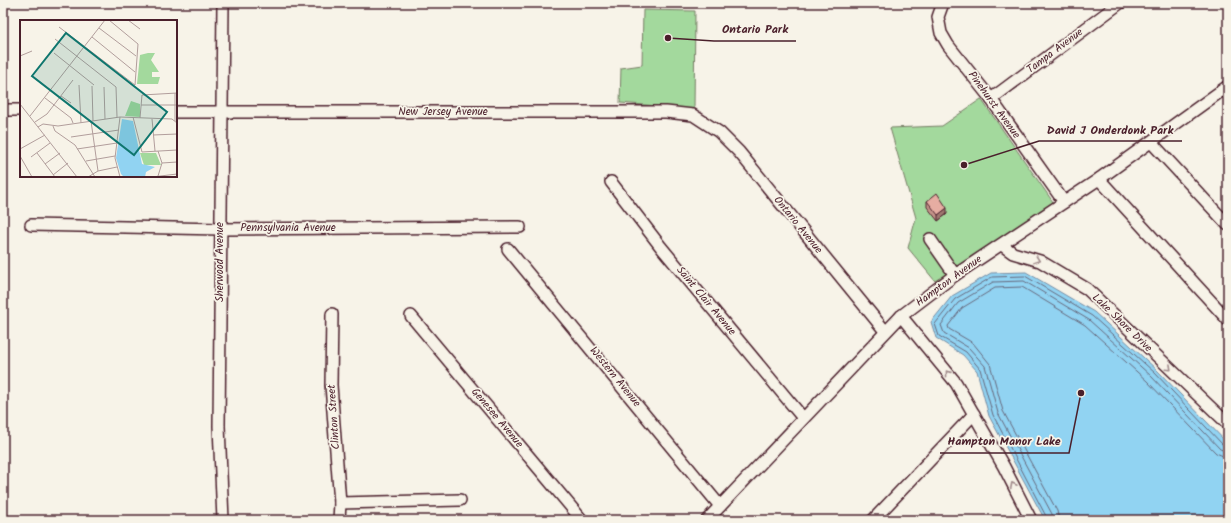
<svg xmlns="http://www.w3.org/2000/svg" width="1231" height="523" font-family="Kalam,sans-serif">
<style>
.green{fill:#a3d99d;stroke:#767c64}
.water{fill:#91d3f2;stroke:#758ba2}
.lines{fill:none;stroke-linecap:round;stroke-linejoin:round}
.shore{stroke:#66677b;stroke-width:1}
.minor-casing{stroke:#4a1f2b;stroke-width:14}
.minor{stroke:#f7f3e8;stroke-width:11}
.wall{fill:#c6958b;stroke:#4a1f2b}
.shaded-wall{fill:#a17971;stroke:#4a1f2b}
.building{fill:#e6ada2;stroke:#4a1f2b}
.oneway{stroke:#a0898a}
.labels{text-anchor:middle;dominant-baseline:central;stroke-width:3.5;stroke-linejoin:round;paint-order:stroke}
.street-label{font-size:11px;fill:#4a1f2b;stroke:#f7f3e8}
.inset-road{fill:none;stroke:#b29e9c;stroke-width:1}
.view{fill:#0f766e;fill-opacity:0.15;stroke:#0f766e;stroke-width:2}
.inset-edge{fill:none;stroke:#4a1f2b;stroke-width:2}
.leader{fill:none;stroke:#4a1f2b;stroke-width:1.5}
.callout-dot{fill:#4a1f2b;stroke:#f7f3e8;stroke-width:1.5}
.callout-label{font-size:12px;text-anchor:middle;font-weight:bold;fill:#4a1f2b;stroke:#f7f3e8;stroke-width:3.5;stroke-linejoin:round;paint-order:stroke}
</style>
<rect width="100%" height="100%" fill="#f7f3e8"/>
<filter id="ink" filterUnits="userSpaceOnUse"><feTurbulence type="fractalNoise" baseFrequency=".025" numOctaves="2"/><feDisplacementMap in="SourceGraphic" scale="8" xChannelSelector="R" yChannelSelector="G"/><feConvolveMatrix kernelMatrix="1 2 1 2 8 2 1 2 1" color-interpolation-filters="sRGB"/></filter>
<g filter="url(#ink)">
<g class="green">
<polygon points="643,10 695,11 694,109 620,103 621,68 642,65"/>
<polygon points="981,99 1053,202 935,281 908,248 916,218 890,128 942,126"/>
</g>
<polygon class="water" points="1026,272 1094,312 1157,370 1228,444 1228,520 1045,520 989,416 977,371 963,355 936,338 931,322 952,296 991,273"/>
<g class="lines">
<g class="shore">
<polyline points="1048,520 993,415 980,369 966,352 939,336 935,324 955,299 992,277 1025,276 1092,316 1155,373 1223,445 1228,447"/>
<polyline points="1053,520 1052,514 998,413 985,366 969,348 944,333 941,325 958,303 993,282 1024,281 1089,320 1151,376 1220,449 1228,452"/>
<polyline points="1059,520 1057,511 1003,411 990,364 973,343 949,329 948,326 962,308 995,288 1022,287 1085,325 1147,381 1216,453 1228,458"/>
</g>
<g class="minor-casing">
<g id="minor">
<polyline points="943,3 938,17 941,33 948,45 991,99 1064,202"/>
<polyline points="991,99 1120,3"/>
<polyline points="3,110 21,110"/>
<polyline points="176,112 666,112 693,115 719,132 739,152 885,331"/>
<polyline points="1152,143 1228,225"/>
<polyline points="1099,179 1228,320"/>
<polyline points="611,182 661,247 803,418"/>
<polyline points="31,225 220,229 520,227"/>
<polyline points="930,239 955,275"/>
<polyline points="1002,245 1013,253 1040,261 1087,289 1228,424"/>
<polyline points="508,249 720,506"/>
<polyline points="332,314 331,385 340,503 339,520"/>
<polyline points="411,316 582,520"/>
<polyline points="901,316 956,383 1004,467 1031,520"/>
<polyline points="340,503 460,500"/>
<polyline points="223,520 219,426 223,3"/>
<polyline points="707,520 901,316 955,275 1099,179 1228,86"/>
<polyline points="873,520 974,414"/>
</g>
</g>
<use href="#minor" class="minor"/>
</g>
<polygon class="wall" points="927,201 947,214 938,221 927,207"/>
<polygon class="shaded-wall" points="947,208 947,214 938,221 938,215"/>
<polygon class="building" points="937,193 947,208 938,215 927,201"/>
<defs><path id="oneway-chevron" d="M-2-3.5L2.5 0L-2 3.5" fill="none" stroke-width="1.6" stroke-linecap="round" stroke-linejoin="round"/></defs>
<g class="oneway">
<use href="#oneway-chevron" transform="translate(1037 260) rotate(20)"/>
<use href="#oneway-chevron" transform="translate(1169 368) rotate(43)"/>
<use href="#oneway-chevron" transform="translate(948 373) rotate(-129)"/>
<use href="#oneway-chevron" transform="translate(1013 485) rotate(-117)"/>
</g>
</g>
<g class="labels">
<g class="street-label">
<text transform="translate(1055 51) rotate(-37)">Tampa Avenue</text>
<text transform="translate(994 105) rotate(54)">Pinehurst Avenue</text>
<text x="443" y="112">New Jersey Avenue</text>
<text transform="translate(798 225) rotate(51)">Ontario Avenue</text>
<text x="288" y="228">Pennsylvania Avenue</text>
<text transform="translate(220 262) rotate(-90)">Sherwood Avenue</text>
<text transform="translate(949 281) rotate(-36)">Hampton Avenue</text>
<text transform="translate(706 301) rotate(50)">Saint Clair Avenue</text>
<text transform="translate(1122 323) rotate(44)">Lake Shore Drive</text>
<text transform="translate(615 377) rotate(51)">Western Avenue</text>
<text transform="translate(334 417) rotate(-94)">Clinton Street</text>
<text transform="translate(497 418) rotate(50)">Genesee Avenue</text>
</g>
</g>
<g transform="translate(20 20)">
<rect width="157" height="157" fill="#f7f3e8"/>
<path d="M128,33H135L131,40L139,52H132V57H140L138,64H117L120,35ZM111,81L120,84V97L105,96ZM120,133H136L141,145H124Z" fill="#a3d99d"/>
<path d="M102,99L113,101L122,144L135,147L126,152L125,157H104L101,154L96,138Z" fill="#91d3f2"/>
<path class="inset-road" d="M108,0L120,9M39,7L115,65L118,24L89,0M79,8L116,36M72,17L115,52M35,19L96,67L97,97M34,33L74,65M0,36L12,31M59,65L61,103M72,66L73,101M84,67L85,99M41,76L51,83M25,78L51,98L53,103M0,84L57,157M121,85H157M10,96L85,0M100,97L95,138L100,157M113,97L122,132L157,130M120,98L122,75L157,73M132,99L135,131M71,101L78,151M155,101V73M15,102L27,94L53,60M33,106L35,111L55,125L75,157M18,107L23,104L38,106L100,97L152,99L157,103M133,115L157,114M51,117L99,110M0,129L25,115M57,129L97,123M138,131L142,143L138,156M17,133L35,157M0,136L12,157M11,137L30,123M66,141L95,136M142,143L157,142M25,144L40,133M33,155L48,143M68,157L78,151L97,147M132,157L157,154"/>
<path class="view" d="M46,13L147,92L114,135L12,56Z"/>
<rect width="157" height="157" class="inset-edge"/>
</g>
<path class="leader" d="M668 38L714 41H796M964 165L1039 141H1182M1081 393L1069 453H940"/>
<g class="callout-dot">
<circle cx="668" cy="38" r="4"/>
<circle cx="964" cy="165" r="4"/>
<circle cx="1081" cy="393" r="4"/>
</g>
<g class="callout-label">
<text x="755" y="33">Ontario Park</text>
<text x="1110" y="134">David J Onderdonk Park</text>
<text x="1004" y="445">Hampton Manor Lake</text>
</g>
<rect width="1231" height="523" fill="none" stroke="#f7f3e8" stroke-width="16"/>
<rect x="8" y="8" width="1215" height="507" fill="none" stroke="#4a1f2b" stroke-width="1.5" filter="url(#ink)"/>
</svg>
